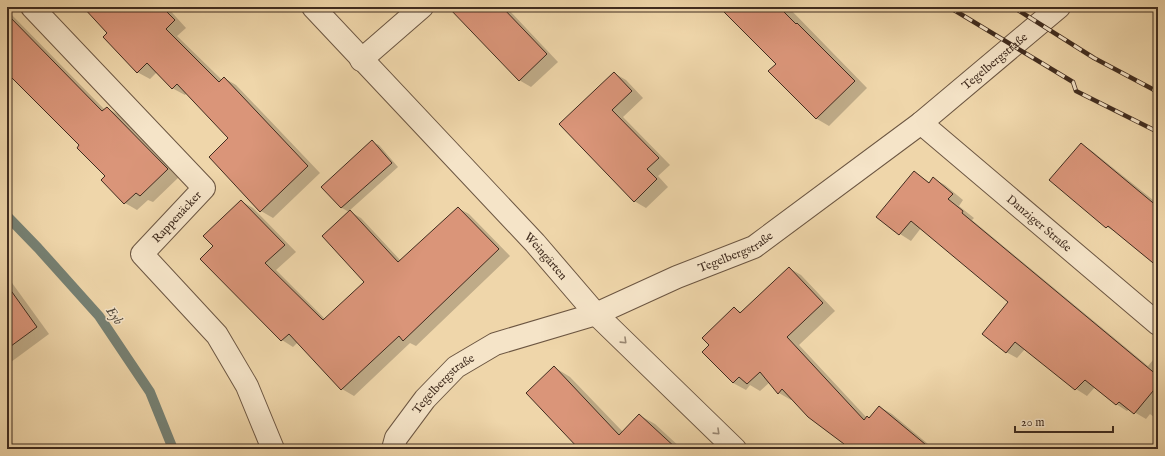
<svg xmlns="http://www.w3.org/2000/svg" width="1165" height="456" font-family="'IM FELL English',serif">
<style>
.shadow{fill:#0003}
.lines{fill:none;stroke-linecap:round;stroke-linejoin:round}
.stream{stroke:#768174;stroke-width:10}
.building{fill:#da9579;stroke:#402c1f}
.street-casing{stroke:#6c5642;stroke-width:24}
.street{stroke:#f5e4c8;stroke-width:22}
.rail-casing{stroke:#402c1f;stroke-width:4.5}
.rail{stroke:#f5e4c8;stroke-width:3;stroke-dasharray:9;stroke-linecap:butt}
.oneway{stroke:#9a8874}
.labels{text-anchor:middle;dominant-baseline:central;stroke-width:3;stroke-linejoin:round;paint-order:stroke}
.street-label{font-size:12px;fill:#402c1f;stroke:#f5e4c8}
.water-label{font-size:13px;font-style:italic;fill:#52483b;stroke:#f5e4c8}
</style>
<rect width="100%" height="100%" fill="#efd6aa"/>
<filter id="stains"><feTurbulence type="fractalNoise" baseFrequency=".005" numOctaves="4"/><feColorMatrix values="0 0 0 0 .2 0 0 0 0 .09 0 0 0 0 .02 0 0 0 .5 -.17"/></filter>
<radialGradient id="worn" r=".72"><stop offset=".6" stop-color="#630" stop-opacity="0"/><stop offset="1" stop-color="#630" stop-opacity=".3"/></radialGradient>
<g class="shadow">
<polygon points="84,7 167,7 186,28 177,36 222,80 224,78 236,85 320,173 273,218 261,211 229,138 187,93 185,95 172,88 157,72 150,79 137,72 108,33"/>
<polygon points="454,7 506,7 558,62 531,87 519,80"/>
<polygon points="721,7 788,7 867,88 829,126 817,119 770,71 777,64"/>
<polygon points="7,10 105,110 107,108 119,115 179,177 153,202 148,200 137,210 125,203 102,180 106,176 80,145 7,72"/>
<polygon points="614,73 626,80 643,98 623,117 670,165 658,176 668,187 646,208 634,201 560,124"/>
<polygon points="372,142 379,145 398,167 349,211 361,218 401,261 458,208 469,214 510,256 416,346 410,343 354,396 342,389 298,342 293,347 282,340 241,201 253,208 296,252 276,270 325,319 366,282 349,212 342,208 322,187"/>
<polygon points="1081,144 1092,151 1158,204 1158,267 1118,233 1107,227"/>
<polygon points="914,172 930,183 934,179 945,185 963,200 959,206 974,218 972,220 1148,366 1158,354 1158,420 1150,414 1146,419 1129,409 1127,411 1116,404 1095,387 1087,396 1076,389 1025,349 1017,358 1006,352 1009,302 921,228 911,241 900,234 878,217"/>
<polygon points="789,268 801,275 835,311 799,345 867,418 870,419 880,407 892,414 934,449 852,449 792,399 791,400 779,393 770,382 760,391 750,385 746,390 733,383 710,345 734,308 741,312"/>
<polygon points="7,276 49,334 11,362 7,359"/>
<polygon points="554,367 570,377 623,432 639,415 655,424 682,449 581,449"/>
</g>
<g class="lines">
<polyline class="stream" points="7,216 38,248 99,316 150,392 173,449"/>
</g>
<g class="building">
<polygon points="83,7 162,7 175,20 166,29 219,82 224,77 308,166 260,212 209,157 228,138 177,84 172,89 147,63 137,73 103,37 107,33"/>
<polygon points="448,7 502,7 547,54 519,81"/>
<polygon points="719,7 779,7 796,24 797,23 855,81 816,119 768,71 776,64"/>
<polygon points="7,14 102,111 107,107 168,169 140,196 136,193 124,204 101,180 105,176 77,148 79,145 7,73"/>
<polygon points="614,72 632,91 612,110 659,158 647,169 657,179 634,202 559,124"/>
<polygon points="372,140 392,163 341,208 321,187"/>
<polygon points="1081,143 1158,207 1158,267 1108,226 1106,228 1049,180"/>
<polygon points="914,171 929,183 933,177 953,194 948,199 963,211 962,213 1158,376 1158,385 1134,414 1119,402 1116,405 1085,380 1075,390 1015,342 1006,353 982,334 1008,302 911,221 899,235 876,217"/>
<polygon points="241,200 285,245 265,263 323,320 364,282 322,236 350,210 398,262 458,207 499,249 403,341 399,336 341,390 289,334 281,341 200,259 213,246 203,236"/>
<polygon points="789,267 823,303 787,337 864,420 867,416 869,418 879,406 931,449 839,449 844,444 808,417 782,389 778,394 760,372 747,384 739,377 733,383 702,352 709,345 702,338 734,307 740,313"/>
<polygon points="7,285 37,327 7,349"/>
<polygon points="554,366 619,435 639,414 677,449 579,449 526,393"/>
</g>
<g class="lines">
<g class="street-casing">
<g id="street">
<polyline points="32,7 204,188 142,254 217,335 247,386 273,449"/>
<path id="s1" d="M313,7L535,243L596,314L735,449"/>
<polyline points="361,60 422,7"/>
<path id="s2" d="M921,123L1158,324"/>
<path id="s3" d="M393,449L396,438L425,399L456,367L495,344L596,314L677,277L754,247L921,123L1059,7"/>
</g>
</g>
<use href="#street" class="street"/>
<g class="rail-casing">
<g id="rail">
<polyline points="949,7 1073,82 1076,91 1158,132"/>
<polyline points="1013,7 1094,58 1158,92"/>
</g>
</g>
<use href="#rail" class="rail"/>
</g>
<defs><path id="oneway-chevron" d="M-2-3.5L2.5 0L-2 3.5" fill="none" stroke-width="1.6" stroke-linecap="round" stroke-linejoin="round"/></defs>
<g class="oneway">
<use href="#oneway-chevron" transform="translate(624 341) rotate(44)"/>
<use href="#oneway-chevron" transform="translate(717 432) rotate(44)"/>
</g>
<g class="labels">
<g class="street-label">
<text stroke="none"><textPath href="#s3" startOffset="731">Tegelbergstraße</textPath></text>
<text transform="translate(177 217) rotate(-47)">Rappenäcker</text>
<text stroke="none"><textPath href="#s2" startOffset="155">Danziger Straße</textPath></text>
<text stroke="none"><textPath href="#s3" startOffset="408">Tegelbergstraße</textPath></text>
<text stroke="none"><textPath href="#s1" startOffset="341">Weingärten</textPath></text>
<text stroke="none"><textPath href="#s3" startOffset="84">Tegelbergstraße</textPath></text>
</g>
<g class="water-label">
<text transform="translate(114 316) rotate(54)">Eyb</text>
</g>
</g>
<rect width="1165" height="456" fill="none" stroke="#efd6aa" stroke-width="24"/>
<rect x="8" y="8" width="1149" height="440" fill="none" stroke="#402c1f" stroke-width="2"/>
<rect x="12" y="12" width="1141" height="432" fill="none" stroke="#402c1f"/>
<path d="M1015 426v6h98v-6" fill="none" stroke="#402c1f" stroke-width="2"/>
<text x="1021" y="426" font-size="12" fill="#402c1f" stroke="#f5e4c8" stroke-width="3" paint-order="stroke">20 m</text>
<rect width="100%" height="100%" filter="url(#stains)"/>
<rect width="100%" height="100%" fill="url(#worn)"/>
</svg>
